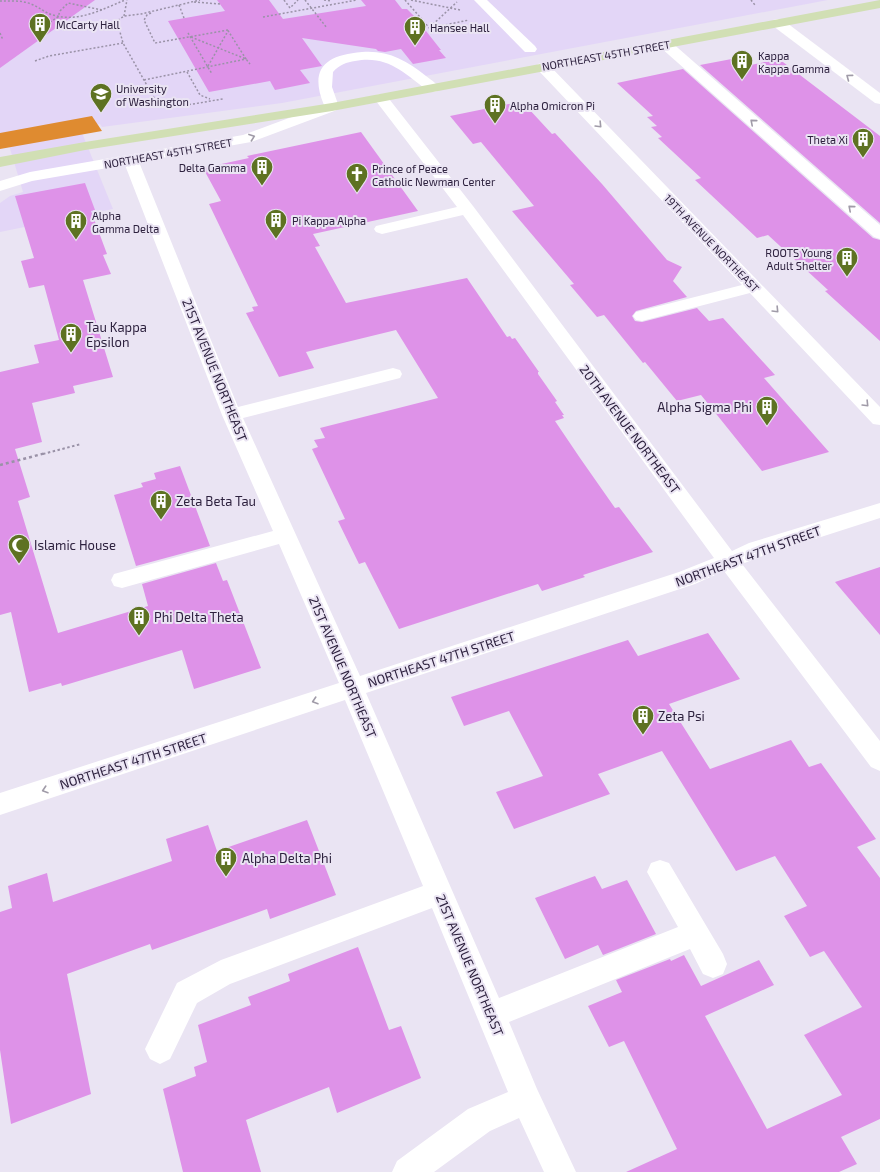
<svg xmlns="http://www.w3.org/2000/svg" width="880" height="1172" font-family="'Exo 2',sans-serif">
<style>
.built{fill:#e3d6f7}
.forest{fill:#df8b30}
.building{fill:#de92e8}
.lines{fill:none;stroke-linecap:round;stroke-linejoin:round}
.path-far2{stroke:#9a92a7;stroke-width:1.5;stroke-dasharray:2 2;stroke-linecap:butt}
.path-far1{stroke:#9a92a7;stroke-width:2;stroke-dasharray:2.5 2.5;stroke-linecap:butt}
.path{stroke:#9a92a7;stroke-width:2.5;stroke-dasharray:3 3;stroke-linecap:butt}
.minor{fill:#fff;fill-rule:evenodd}
.major{fill:#d1dfb4;fill-rule:evenodd}
.oneway{stroke:#a09ba8}
.labels{text-anchor:middle;dominant-baseline:central;stroke-width:4;stroke-linejoin:round;paint-order:stroke}
.far-poi-label{font-size:11px;fill:#2d213e;stroke:#eae4f3;text-anchor:start}
.far-street-label{font-size:11px;fill:#2d213e;stroke:#eae4f3}
.poi-label{font-size:13px;fill:#2d213e;stroke:#eae4f3;text-anchor:start}
.street-label{font-size:13px;fill:#2d213e;stroke:#eae4f3}
</style>
<rect width="100%" height="100%" fill="#eae4f3"/>
<polygon class="built" points="0,0 828,0 282,103 102,127 100,124 80,128 113,209 0,232 0,203 10,196 23,192 8,142 0,143"/>
<polygon class="forest" points="92,116 102,131 0,149 0,133"/>
<g class="building">
<polygon points="0,0 95,0 0,68"/>
<polygon points="217,0 269,0 283,19 366,6 361,0 395,0 402,9 407,9 415,17 441,50 439,50 446,58 413,64 401,49 385,52 378,51 376,49 302,38 322,66 300,70 310,83 275,90 270,81 209,92 168,21 225,11"/>
<polygon points="737,58 746,66 779,59 880,136 880,223 700,65"/>
<polygon points="683,69 873,238 880,240 880,341 825,291 828,290 768,235 757,238 695,180 701,178 658,138 662,137 651,127 657,126 647,117 653,116 617,83"/>
<polygon points="514,103 520,109 528,108 552,134 555,133 602,184 667,260 682,267 673,281 687,297 636,311 632,316 635,321 642,322 697,308 709,321 723,318 775,375 764,378 829,452 762,471 701,395 677,401 645,362 643,363 604,315 597,317 570,285 574,284 512,211 534,206 481,142 473,144 450,116"/>
<polygon points="361,132 418,211 313,234 320,246 315,247 346,303 467,278 507,337 510,336 512,339 515,338 539,372 538,372 538,374 557,401 555,402 564,415 562,415 564,418 555,421 580,458 615,508 619,507 653,552 583,575 585,577 542,591 538,584 399,629 365,562 359,564 338,521 345,519 312,449 318,447 314,440 325,438 320,428 438,398 396,330 306,352 314,368 279,377 246,313 254,311 252,307 258,306 209,204 221,201 203,168 249,158 247,156"/>
<polygon points="85,183 95,210 91,211 107,254 103,255 111,274 83,280 113,377 73,386 75,393 32,403 42,442 15,449 30,497 18,501 58,633 148,606 142,584 216,563 223,581 227,580 261,668 194,689 182,650 62,686 61,683 29,692 11,612 0,615 0,372 39,363 34,345 59,340 44,285 29,288 21,261 34,258 15,196"/>
<polygon points="180,466 210,546 136,566 114,495 143,487 141,483 156,479 154,473"/>
<polygon points="880,567 880,635 835,582"/>
<polygon points="708,633 740,679 669,704 710,769 791,740 809,767 821,763 876,839 857,847 880,878 880,1119 841,1137 857,1164 839,1172 626,1172 677,1149 624,1041 609,1047 588,1006 622,992 616,980 670,959 671,961 684,955 701,986 759,960 774,985 705,1016 767,1129 842,1095 804,1035 862,1007 824,951 810,957 784,916 807,906 775,856 736,871 662,751 598,774 610,794 514,829 496,792 543,776 509,711 464,726 451,697 628,640 638,656"/>
<polygon points="307,820 336,895 270,919 267,909 152,950 150,944 67,974 91,1094 11,1124 0,1050 0,912 12,908 8,886 47,873 53,902 172,861 166,839 208,825 217,851"/>
<polygon points="595,876 602,889 627,880 656,934 603,955 598,945 565,959 535,898"/>
<polygon points="358,947 389,1030 401,1026 421,1078 337,1113 329,1087 246,1120 261,1172 183,1172 163,1089 196,1076 194,1067 207,1062 198,1025 251,1005 248,997 290,981 288,974"/>
</g>
<g class="lines">
<g class="path-far2">
<polyline points="284,0 290,8 298,0"/>
<polyline points="305,0 327,28"/>
<polyline points="324,0 331,1"/>
<polyline points="405,0 432,31"/>
<polyline points="411,0 460,10"/>
<polyline points="751,0 755,5"/>
<path d="M0,1C10,1 21,0 31,4C39,7 45,13 53,15C78,23 103,9 125,0"/>
<polyline points="194,2 220,4"/>
<polyline points="179,5 184,18"/>
<polyline points="151,13 147,15 144,20 155,43 228,30"/>
<polyline points="124,16 127,0"/>
<polyline points="263,17 357,0"/>
<path d="M117,21L123,43L157,103C179,109 201,102 223,99"/>
<polyline points="430,27 457,2"/>
<polyline points="430,28 469,20"/>
<polyline points="63,30 117,21 124,16 141,14 200,0"/>
<polyline points="0,33 3,40"/>
<polyline points="33,33 58,17 60,11 68,3 102,10"/>
<polyline points="188,33 212,74"/>
<polyline points="191,37 246,59 250,64"/>
<polyline points="35,61 49,56 123,43"/>
<polyline points="208,66 228,31"/>
<polyline points="187,72 200,95 210,99"/>
<polyline points="144,80 246,59 227,29"/>
</g>
<polyline class="path-far1" points="43,454 81,444"/>
<polyline class="path" points="0,465 46,453"/>
<g class="minor">
<polygon points="474,0 487,0 535,46 537,49 535,52 525,52"/>
<polygon points="778,19 783,20 880,93 880,104 875,103 773,26 772,23 773,20"/>
<polygon points="665,40 670,41 880,225 880,239 874,237 660,47 658,44 660,41"/>
<path d="M362,52C388,50 406,60 426,76C430,79 436,83 440,88L438,91L433,92L428,91C404,73 388,55 355,61C347,62 339,65 333,72L332,87L339,107L337,110L251,142L139,162L238,407L393,368L400,370L402,374L400,378L243,418L360,676L679,572L714,558L463,215L382,234L376,232L374,229L376,226L457,207L376,101L374,98L376,95L381,94L386,95L473,206L732,551L749,543L880,503V518L765,555L742,564L880,741V771L871,767L724,571L695,584L366,693L499,998L678,927L647,872L651,863L660,860L669,863L723,954L727,964L723,974L713,978L703,974L690,949L509,1022L537,1089L576,1172H544L519,1118L490,1131L434,1172H392L397,1161L468,1109L508,1092L432,908L230,984L197,1003L170,1059L160,1064L150,1059L145,1049L177,983L221,960L423,886L345,700L0,815V793L339,683L279,544L122,588L114,586L111,580L114,574L273,531L222,415L125,165L32,181L0,191V181L30,172L243,135L324,105C309,69 325,55 362,52Z"/>
<polygon points="543,63 548,64 880,407 880,425 873,424 750,293 642,321 636,320 633,316 636,312 742,285 538,70 536,67 538,64"/>
</g>
<polygon class="major" points="880,0 880,8 332,111 85,150 0,167 0,157 85,142 332,103"/>
</g>
<defs><path id="oneway-chevron" d="M-2-3.5L2.5 0L-2 3.5" fill="none" stroke-width="1.6" stroke-linecap="round" stroke-linejoin="round"/></defs>
<g class="oneway">
<use href="#oneway-chevron" transform="translate(849 77) rotate(-143)"/>
<use href="#oneway-chevron" transform="translate(753 122) rotate(-139)"/>
<use href="#oneway-chevron" transform="translate(599 125) rotate(46)"/>
<use href="#oneway-chevron" transform="translate(252 137) rotate(-20)"/>
<use href="#oneway-chevron" transform="translate(851 208) rotate(-139)"/>
<use href="#oneway-chevron" transform="translate(776 310) rotate(46)"/>
<use href="#oneway-chevron" transform="translate(866 404) rotate(46)"/>
<use href="#oneway-chevron" transform="translate(315 701) rotate(162)"/>
<use href="#oneway-chevron" transform="translate(45 790) rotate(162)"/>
</g>
<defs>
<g id="building-pin" transform="scale(1.15)"><path d="M0 17L-7.5 6A9.5 9.5 0 1 1 7.5 6Z" fill="#5e7222" stroke="#eae4f3"/><path d="M-4-6H4V6H1V3H-1V6H-4ZM-2.5-4.3h1.7v1.8h-1.7ZM.8-4.3h1.7v1.8H.8ZM-2.5-1h1.7V.8h-1.7ZM.8-1h1.7V.8H.8Z" fill="#fff"/></g>
<g id="university-pin" transform="scale(1.15)"><path d="M0 17L-7.5 6A9.5 9.5 0 1 1 7.5 6Z" fill="#5e7222" stroke="#eae4f3"/><path d="M0-5L7-2L0 1L-7-2ZM-4 1L0 2.5L4 1V4Q0 6-4 4Z" fill="#fff"/></g>
<g id="church-pin" transform="scale(1.15)"><path d="M0 17L-7.5 6A9.5 9.5 0 1 1 7.5 6Z" fill="#5e7222" stroke="#eae4f3"/><path d="M-1.2-6h2.4v3.5h3.3v2.4h-3.3V6h-2.4V-.1h-3.3v-2.4h3.3Z" fill="#fff"/></g>
<g id="mosque-pin" transform="scale(1.15)"><path d="M0 17L-7.5 6A9.5 9.5 0 1 1 7.5 6Z" fill="#5e7222" stroke="#eae4f3"/><path d="M3.5-4.9A6 6 0 1 0 3.5 4.9A5 5 0 1 1 3.5-4.9Z" fill="#fff"/></g>
</defs>
<g fill-rule="evenodd">
<use href="#building-pin" x="40" y="24"/>
<use href="#building-pin" x="415" y="27"/>
<use href="#building-pin" x="742" y="61"/>
<use href="#university-pin" x="101" y="94"/>
<use href="#building-pin" x="495" y="105"/>
<use href="#building-pin" x="863" y="139"/>
<use href="#building-pin" x="262" y="167"/>
<use href="#church-pin" x="357" y="174"/>
<use href="#building-pin" x="276" y="220"/>
<use href="#building-pin" x="76" y="221"/>
<use href="#building-pin" x="847" y="258"/>
<use href="#building-pin" x="71" y="334"/>
<use href="#building-pin" x="767" y="407"/>
<use href="#building-pin" x="161" y="501"/>
<use href="#mosque-pin" x="19" y="545"/>
<use href="#building-pin" x="139" y="617"/>
<use href="#building-pin" x="643" y="716"/>
<use href="#building-pin" x="226" y="858"/>
</g>
<g class="labels">
<g class="far-poi-label">
<text x="56" y="24">McCarty Hall</text>
<text x="430" y="27">Hansee Hall</text>
<text x="758" y="55">Kappa<tspan x="758" dy="13">Kappa Gamma</tspan></text>
<text x="116" y="88">University<tspan x="116" dy="13">of Washington</tspan></text>
<text x="510" y="105">Alpha Omicron Pi</text>
<text x="848" y="139" text-anchor="end">Theta Xi</text>
<text x="246" y="167" text-anchor="end">Delta Gamma</text>
<text x="372" y="168">Prince of Peace<tspan x="372" dy="13">Catholic Newman Center</tspan></text>
<text x="92" y="215">Alpha<tspan x="92" dy="13">Gamma Delta</tspan></text>
<text x="292" y="220">Pi Kappa Alpha</text>
<text x="832" y="252" text-anchor="end">ROOTS Young<tspan x="832" dy="13">Adult Shelter</tspan></text>
</g>
<g class="far-street-label">
<text transform="translate(606 55) rotate(-10)">NORTHEAST 45TH STREET</text>
<text transform="translate(168 153) rotate(-10)">NORTHEAST 45TH STREET</text>
<text transform="translate(712 243) rotate(46)">19TH AVENUE NORTHEAST</text>
</g>
<g class="poi-label">
<text x="86" y="327">Tau Kappa<tspan x="86" dy="15">Epsilon</tspan></text>
<text x="752" y="407" text-anchor="end">Alpha Sigma Phi</text>
<text x="176" y="501">Zeta Beta Tau</text>
<text x="34" y="545">Islamic House</text>
<text x="154" y="617">Phi Delta Theta</text>
<text x="658" y="716">Zeta Psi</text>
<text x="242" y="858">Alpha Delta Phi</text>
</g>
<g class="street-label">
<text transform="translate(215 370) rotate(68)">21ST AVENUE NORTHEAST</text>
<text transform="translate(630 429) rotate(53)">20TH AVENUE NORTHEAST</text>
<text transform="translate(748 556) rotate(-20)">NORTHEAST 47TH STREET</text>
<text transform="translate(441 659) rotate(-18)">NORTHEAST 47TH STREET</text>
<text transform="translate(343 667) rotate(67)">21ST AVENUE NORTHEAST</text>
<text transform="translate(133 761) rotate(-18)">NORTHEAST 47TH STREET</text>
<text transform="translate(470 965) rotate(67)">21ST AVENUE NORTHEAST</text>
</g>
</g>
</svg>
